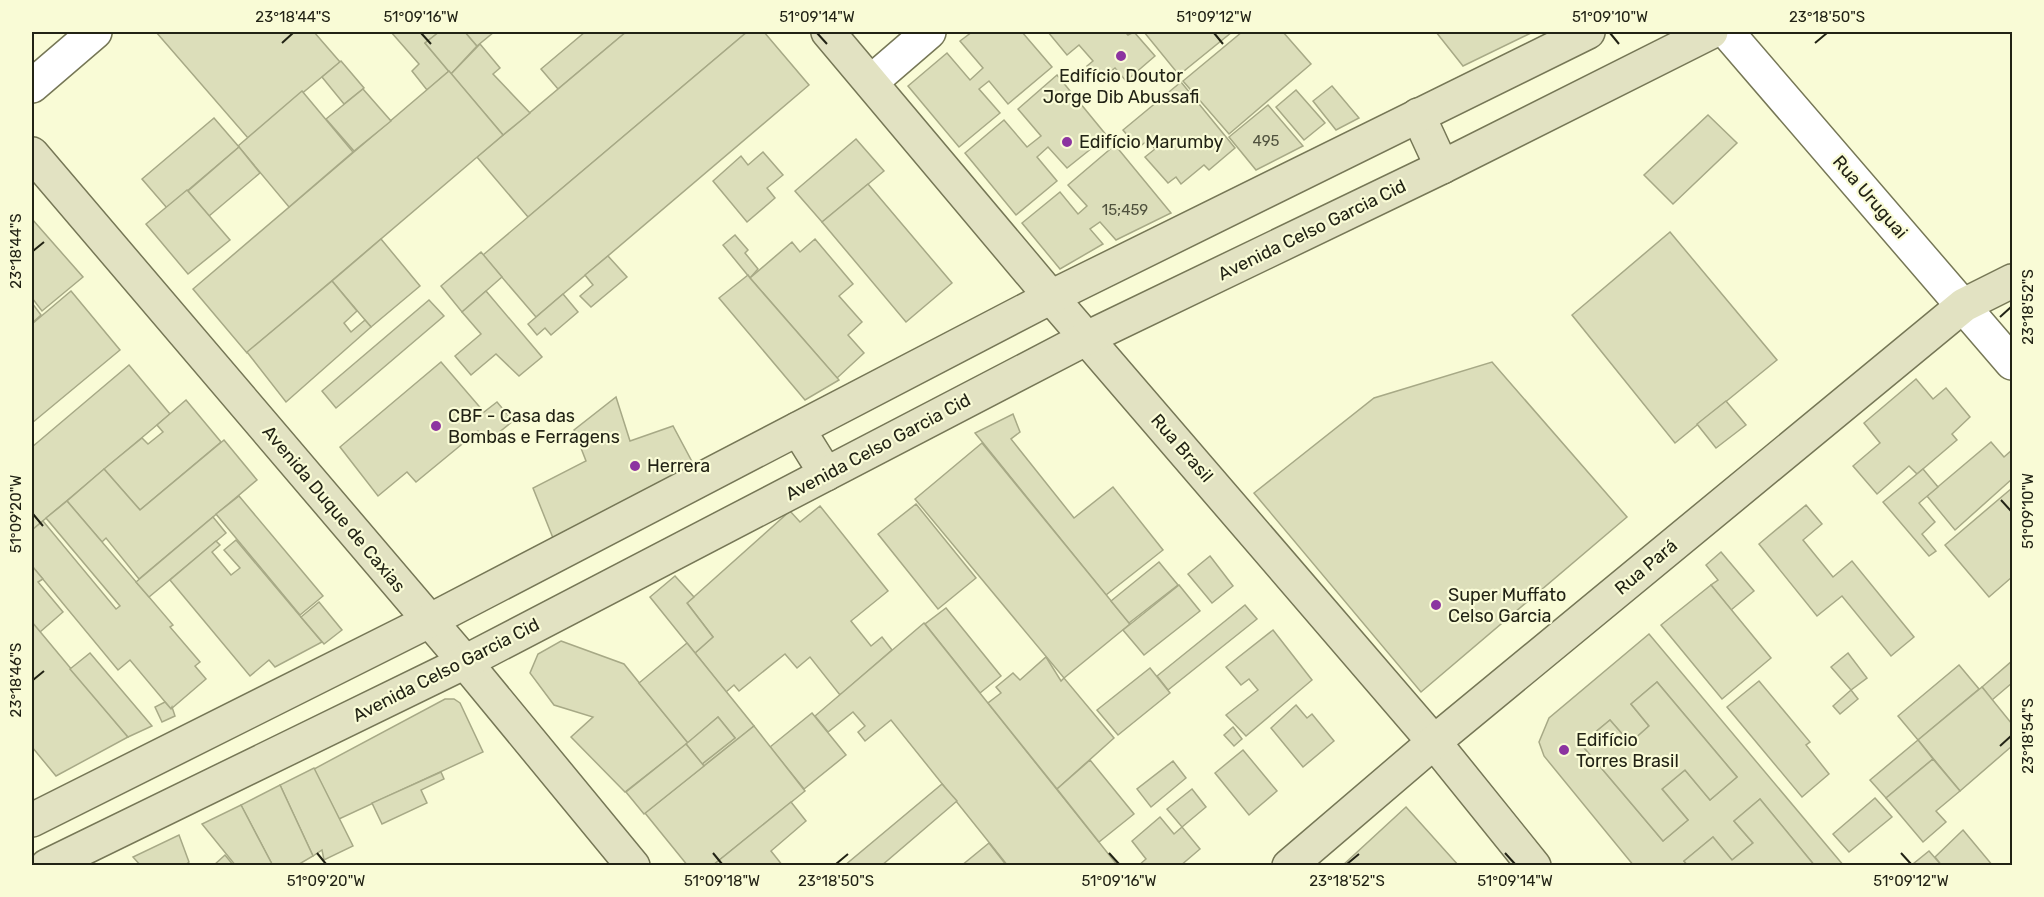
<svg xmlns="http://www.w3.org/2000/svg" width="2044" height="897" font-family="Rubik,sans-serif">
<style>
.building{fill:#dcdeba;stroke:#a7a986;stroke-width:1.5;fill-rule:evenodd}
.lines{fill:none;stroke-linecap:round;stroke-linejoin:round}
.street-casing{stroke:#767756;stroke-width:36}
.secondary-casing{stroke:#767756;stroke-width:36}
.street{stroke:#fff;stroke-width:33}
.secondary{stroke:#e2e2c2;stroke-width:33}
.ticks{fill:none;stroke:#222315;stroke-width:2}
.poi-dot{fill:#8c34a0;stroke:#f9fbd6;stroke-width:2}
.labels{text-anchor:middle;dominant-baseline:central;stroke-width:4.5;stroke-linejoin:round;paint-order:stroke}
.number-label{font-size:15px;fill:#50523e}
.poi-label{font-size:18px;fill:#222315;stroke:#f9fbd6;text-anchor:start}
.street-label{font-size:18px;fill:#222315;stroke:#f9fbd6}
.neatline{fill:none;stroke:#222315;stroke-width:2}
.ticks-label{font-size:15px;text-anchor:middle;fill:#222315}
</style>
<rect width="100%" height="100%" fill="#f9fbd6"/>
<g class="building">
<polygon points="156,32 314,32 340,62 248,138"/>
<polygon points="391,32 439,32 425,43 449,71 427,90 412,71 419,64"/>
<polygon points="439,32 465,32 477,46 451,74 425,43"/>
<polygon points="465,32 494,32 477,46"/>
<polygon points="585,32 626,32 558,89 541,69"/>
<polygon points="626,32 747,32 528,217 477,157"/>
<polygon points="747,32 764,32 809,85 536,317 483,255"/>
<polygon points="972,32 1022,32 1052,67 1008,104 989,81 979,89 1000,113 959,147 908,86 947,53 970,80 983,68 960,41"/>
<polygon points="1048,32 1125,32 1128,35 1134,32 1155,56 1126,81 1115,68 1100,80 1087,66 1093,61 1079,45 1067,55"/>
<polygon points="1144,32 1232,32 1179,75"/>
<polygon points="1242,32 1283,32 1311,64 1229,134 1183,81"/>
<polygon points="1436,32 1533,32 1463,66"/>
<polygon points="480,44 500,68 493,74 530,113 503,135 451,74"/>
<polygon points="341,61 364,88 344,104 322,77"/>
<polygon points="449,71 503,135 247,353 193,289"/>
<polygon points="1057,75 1107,136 1067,168 1048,147 1037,157 1057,181 1016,215 965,153 1004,120 1027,147 1041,136 1018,109"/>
<polygon points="1181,82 1235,148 1209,170 1204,165 1181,184 1176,177 1168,183 1145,157 1155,149 1148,140 1138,148 1123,130"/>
<polygon points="1332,86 1359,118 1336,130 1313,101"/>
<polygon points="363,89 391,121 354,151 326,119"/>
<polygon points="1296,90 1325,123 1304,140 1276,107"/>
<polygon points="302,91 353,152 289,207 238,146"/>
<polygon points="1268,105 1303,146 1256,170 1229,137"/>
<polygon points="1708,115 1737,143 1673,204 1644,175"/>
<polygon points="214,118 239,147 167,208 142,179"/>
<polygon points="856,139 884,171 822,222 795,191"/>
<polygon points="1115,145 1171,213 1116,240 1100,222 1090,229 1103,244 1060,269 1022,223 1060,192 1078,214 1087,206 1068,185"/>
<polygon points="239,147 260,173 209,216 188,191"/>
<polygon points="763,152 783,175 767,188 775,198 747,222 713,181 741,156 748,165"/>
<polygon points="868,184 952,283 906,322 822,222"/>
<polygon points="187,190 230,240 188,274 146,224"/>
<polygon points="32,219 83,277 42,311 32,298"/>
<polygon points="1670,232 1777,360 1675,443 1572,315"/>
<polygon points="735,235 748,250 745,253 758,269 750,278 723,245"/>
<polygon points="381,239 420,286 371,327 332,281"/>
<polygon points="815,239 853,284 839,296 862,322 848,335 864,353 837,378 750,278 792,242 800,252"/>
<polygon points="481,252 502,277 462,312 441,286"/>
<polygon points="608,256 627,277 591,307 580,296 593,285 585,275"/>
<polygon points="748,275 750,278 839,380 805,400 719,298"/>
<polygon points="332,281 357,311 344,323 351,332 365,320 371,327 286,402 247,352"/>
<polygon points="71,291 120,350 32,423 32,324"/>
<polygon points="486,291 542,357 519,376 496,354 471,375 455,356 481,334 462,312"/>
<polygon points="563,294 578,312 551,335 545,328 537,335 528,324"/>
<polygon points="429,300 444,316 336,408 322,391"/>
<polygon points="32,303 41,315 32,323"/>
<polygon points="441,362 484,412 497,402 513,421 487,442 478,431 416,482 407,472 378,496 340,447"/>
<polygon points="1492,362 1627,517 1421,692 1254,493 1374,398"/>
<polygon points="129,365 170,414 32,530 32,447"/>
<polygon points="1916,379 1933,399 1946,388 1970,417 1952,434 1957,440 1917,474 1909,466 1877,494 1853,466 1880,443 1864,423"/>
<polygon points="616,397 630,441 673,426 697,471 553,538 533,488 586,461 574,430"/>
<polygon points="186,400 221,442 140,510 104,469 142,438 148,444 163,432 157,425"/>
<polygon points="1726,401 1746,425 1716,448 1697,424"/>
<polygon points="1013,414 1020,432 1011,439 1074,518 1113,487 1163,550 1106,595 975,433"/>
<polygon points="224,440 257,480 139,579 106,538 102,542 67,501 104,469 140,510"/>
<polygon points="1991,442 2004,457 2012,450 2012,479 1955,530 1927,496"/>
<polygon points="982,443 1130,624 1064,678 915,499"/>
<polygon points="1923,469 1938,487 1919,503 1935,522 1922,534 1936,551 1929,556 1883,502"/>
<polygon points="2012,488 2012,577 1989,597 1945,545"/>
<polygon points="239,496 323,596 300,615 216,514"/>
<polygon points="67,501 173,625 170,627 200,662 195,666 206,679 171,709 130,660 118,670 32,566 32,530 43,521 116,609 120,606 46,518"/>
<polygon points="916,504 976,578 938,609 878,534"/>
<polygon points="1806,505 1822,524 1803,540 1833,577 1852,561 1914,637 1891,656 1842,596 1817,616 1759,544"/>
<polygon points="820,506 888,591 851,621 871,646 882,637 892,650 840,695 810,657 797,668 785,654 739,691 734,685 726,692 695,653 713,637 687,603 790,511 800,522"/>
<polygon points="213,517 226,533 149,597 136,582"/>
<polygon points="236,540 322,642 275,667 269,660 250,676 170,580 216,541 220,545 212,552 231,575 240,568 224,550"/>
<polygon points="1721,552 1754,591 1731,610 1711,585 1718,580 1706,565"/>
<polygon points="1210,556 1233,586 1212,603 1188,574"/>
<polygon points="1159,562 1178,585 1129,623 1111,601"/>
<polygon points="32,566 43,579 38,582 63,612 40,632 32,623"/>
<polygon points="675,576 694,597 687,603 713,637 695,653 650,597"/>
<polygon points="1179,585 1200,611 1144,655 1123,630"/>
<polygon points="1711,585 1771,658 1722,699 1661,625"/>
<polygon points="319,602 342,630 324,644 301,617"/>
<polygon points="1245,605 1257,619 1168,690 1157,676"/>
<polygon points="946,608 1001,676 980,693 925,624"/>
<polygon points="32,622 128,737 56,776 32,747"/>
<polygon points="924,623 1118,866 1008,866 891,720 865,741 858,732 865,726 853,712 828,732 815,716"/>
<polygon points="1273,630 1312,680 1246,736 1226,715 1258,690 1249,679 1241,685 1226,667"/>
<path d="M1649,634L1844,866H1815L1760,799L1734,821L1753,843L1732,860L1713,837L1684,861L1688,866H1634L1544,756L1539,742L1549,718ZM1657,682L1737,777L1710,800L1685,770L1662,789L1688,820L1663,841L1581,744L1610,720L1630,743L1649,726L1631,704Z"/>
<polygon points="561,641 624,664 688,743 625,792 571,737 593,717 554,705 530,673 538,654"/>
<polygon points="687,643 754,726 704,766 702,764 735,738 718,717 688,743 639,683"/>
<polygon points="90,653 152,726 128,737 70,669"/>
<polygon points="1848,653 1867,678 1851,690 1831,667"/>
<polygon points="1046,657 1061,681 1064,678 1114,738 1057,789 988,703 1001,693 996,687 1013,673 1020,680"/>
<polygon points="2012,661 2012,683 1992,700 1982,687"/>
<polygon points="1959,665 1979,689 1918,740 1898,716"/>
<polygon points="1150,668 1170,693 1118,735 1097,710"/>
<polygon points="1759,681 1810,742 1806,745 1829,774 1802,797 1727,707"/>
<polygon points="1657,682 1737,777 1710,800 1685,770 1662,789 1688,820 1663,841 1581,744 1610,720 1630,743 1649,726 1631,704"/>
<polygon points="1982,687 2012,724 2012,746 1960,791 1918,740"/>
<polygon points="1851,690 1858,699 1840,714 1833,706"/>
<polygon points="445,699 454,699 460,703 483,752 339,819 314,769"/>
<polygon points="165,702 171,709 172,707 175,716 162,722 155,707"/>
<polygon points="1296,705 1307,718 1312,714 1334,741 1303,767 1271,728"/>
<polygon points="812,713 846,755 804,789 770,747"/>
<polygon points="718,717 735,738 702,764 686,744"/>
<polygon points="754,726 805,791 712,866 688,866 645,813"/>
<polygon points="1233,727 1242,739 1234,746 1224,735"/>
<polygon points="1918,740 1933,759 1886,798 1870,780"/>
<polygon points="686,744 704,766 644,814 626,792"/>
<polygon points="1243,750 1277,791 1249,815 1215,773"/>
<polygon points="1933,759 1960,791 1936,811 1946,822 1923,842 1886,798"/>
<polygon points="1090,760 1134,814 1099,842 1057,789"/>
<polygon points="1173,761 1186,778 1151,807 1137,789"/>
<polygon points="314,768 353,846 324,860 322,850 313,856 280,785"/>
<polygon points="441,772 444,779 421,790 427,803 382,824 372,803"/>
<polygon points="942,784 957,801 881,866 844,866"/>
<polygon points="280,785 313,856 296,866 273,866 241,805"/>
<polygon points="1192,789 1206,807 1182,827 1167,809"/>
<polygon points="1875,798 1892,817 1849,852 1833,834"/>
<polygon points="1760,799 1815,866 1688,866 1684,861 1713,837 1732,860 1753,843 1734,821"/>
<polygon points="791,802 806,821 771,851 783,866 712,866"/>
<polygon points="241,805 273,866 236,866 202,824"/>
<polygon points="1406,807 1459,866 1342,866"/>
<polygon points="1160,817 1174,834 1182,827 1200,849 1180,866 1138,866 1146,859 1132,841"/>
<polygon points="1963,830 1993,866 1942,866 1935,857"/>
<polygon points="179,835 189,862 184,866 141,866 133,857"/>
<polygon points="989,843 1007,866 961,866"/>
<polygon points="1929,851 1942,866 1914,866 1913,864"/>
<polygon points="225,855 234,866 213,866"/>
</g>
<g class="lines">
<g class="street-casing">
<g id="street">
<polyline points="1727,32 2012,363"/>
<polyline points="871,82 929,32"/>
<polyline points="32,86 95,32"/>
</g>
</g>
<g class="secondary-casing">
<g id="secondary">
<polyline points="828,32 1051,297 1434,742 1534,866"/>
<polyline points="1418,115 1442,167"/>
<polyline points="32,154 465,662 633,866"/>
<polyline points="798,429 826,474"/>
<polyline points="32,820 429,621 1051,297 1588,32"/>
<polyline points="47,866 465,662 1087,338 1442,167 1711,32"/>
<polyline points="1289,866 1434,742 1964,305 2012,281"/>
</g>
</g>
<use href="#street" class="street"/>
<use href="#secondary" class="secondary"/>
</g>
<path class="ticks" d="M421,33L431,44M817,33L827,44M1214,33L1223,44M1610,33L1619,44M282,43L293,33M1815,43L1827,33M33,251L44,242M2000,317L2011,307M2001,500L2011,511M33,514L43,526M33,680L44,671M2000,746L2011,736M317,853L326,864M713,853L722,864M1109,853L1119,864M1505,853L1515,864M1901,853L1911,864M836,864L848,854M1347,864L1359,854"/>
<g class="poi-dot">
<circle cx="1121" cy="56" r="6"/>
<circle cx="1067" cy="142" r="6"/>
<circle cx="436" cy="426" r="6"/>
<circle cx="635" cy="466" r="6"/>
<circle cx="1436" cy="605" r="6"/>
<circle cx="1564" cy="750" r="6"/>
</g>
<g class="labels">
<g class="number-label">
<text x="1266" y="141">495</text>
<text x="1125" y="210">15;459</text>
</g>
<g class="poi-label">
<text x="1121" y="76" text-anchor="middle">Edifício Doutor<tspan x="1121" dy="21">Jorge Dib Abussafi</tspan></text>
<text x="1079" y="142">Edifício Marumby</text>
<text x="448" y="416">CBF - Casa das<tspan x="448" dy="21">Bombas e Ferragens</tspan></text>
<text x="647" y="466">Herrera</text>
<text x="1448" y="595">Super Muffato<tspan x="1448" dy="21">Celso Garcia</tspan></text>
<text x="1576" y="740">Edifício<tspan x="1576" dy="21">Torres Brasil</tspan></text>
</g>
<g class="street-label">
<text transform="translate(1870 197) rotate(49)">Rua Uruguai</text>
<text transform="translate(1312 230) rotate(-26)">Avenida Celso Garcia Cid</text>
<text transform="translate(878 447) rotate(-28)">Avenida Celso Garcia Cid</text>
<text transform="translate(1182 448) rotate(49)">Rua Brasil</text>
<text transform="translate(334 509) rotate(50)">Avenida Duque de Caxias</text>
<text transform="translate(1646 567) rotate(-40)">Rua Pará</text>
<text transform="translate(446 670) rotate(-27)">Avenida Celso Garcia Cid</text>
</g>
</g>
<rect width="2044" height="897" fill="none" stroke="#f9fbd6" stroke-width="66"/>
<rect x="33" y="33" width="1978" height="831" class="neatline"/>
<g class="ticks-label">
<text x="293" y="22">23°18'44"S</text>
<text x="421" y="22">51°09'16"W</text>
<text x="817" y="22">51°09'14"W</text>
<text x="1214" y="22">51°09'12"W</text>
<text x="1610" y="22">51°09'10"W</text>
<text x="1827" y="22">23°18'50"S</text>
<text transform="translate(16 251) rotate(-90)" y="5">23°18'44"S</text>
<text transform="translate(2028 307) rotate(-90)" y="5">23°18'52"S</text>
<text transform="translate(2028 511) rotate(-90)" y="5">51°09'10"W</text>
<text transform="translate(16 514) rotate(-90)" y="5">51°09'20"W</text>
<text transform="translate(16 680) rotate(-90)" y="5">23°18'46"S</text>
<text transform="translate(2028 736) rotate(-90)" y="5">23°18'54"S</text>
<text x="326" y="886">51°09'20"W</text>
<text x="722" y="886">51°09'18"W</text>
<text x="836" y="886">23°18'50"S</text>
<text x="1119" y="886">51°09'16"W</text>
<text x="1347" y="886">23°18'52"S</text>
<text x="1515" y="886">51°09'14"W</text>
<text x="1911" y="886">51°09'12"W</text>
</g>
</svg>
